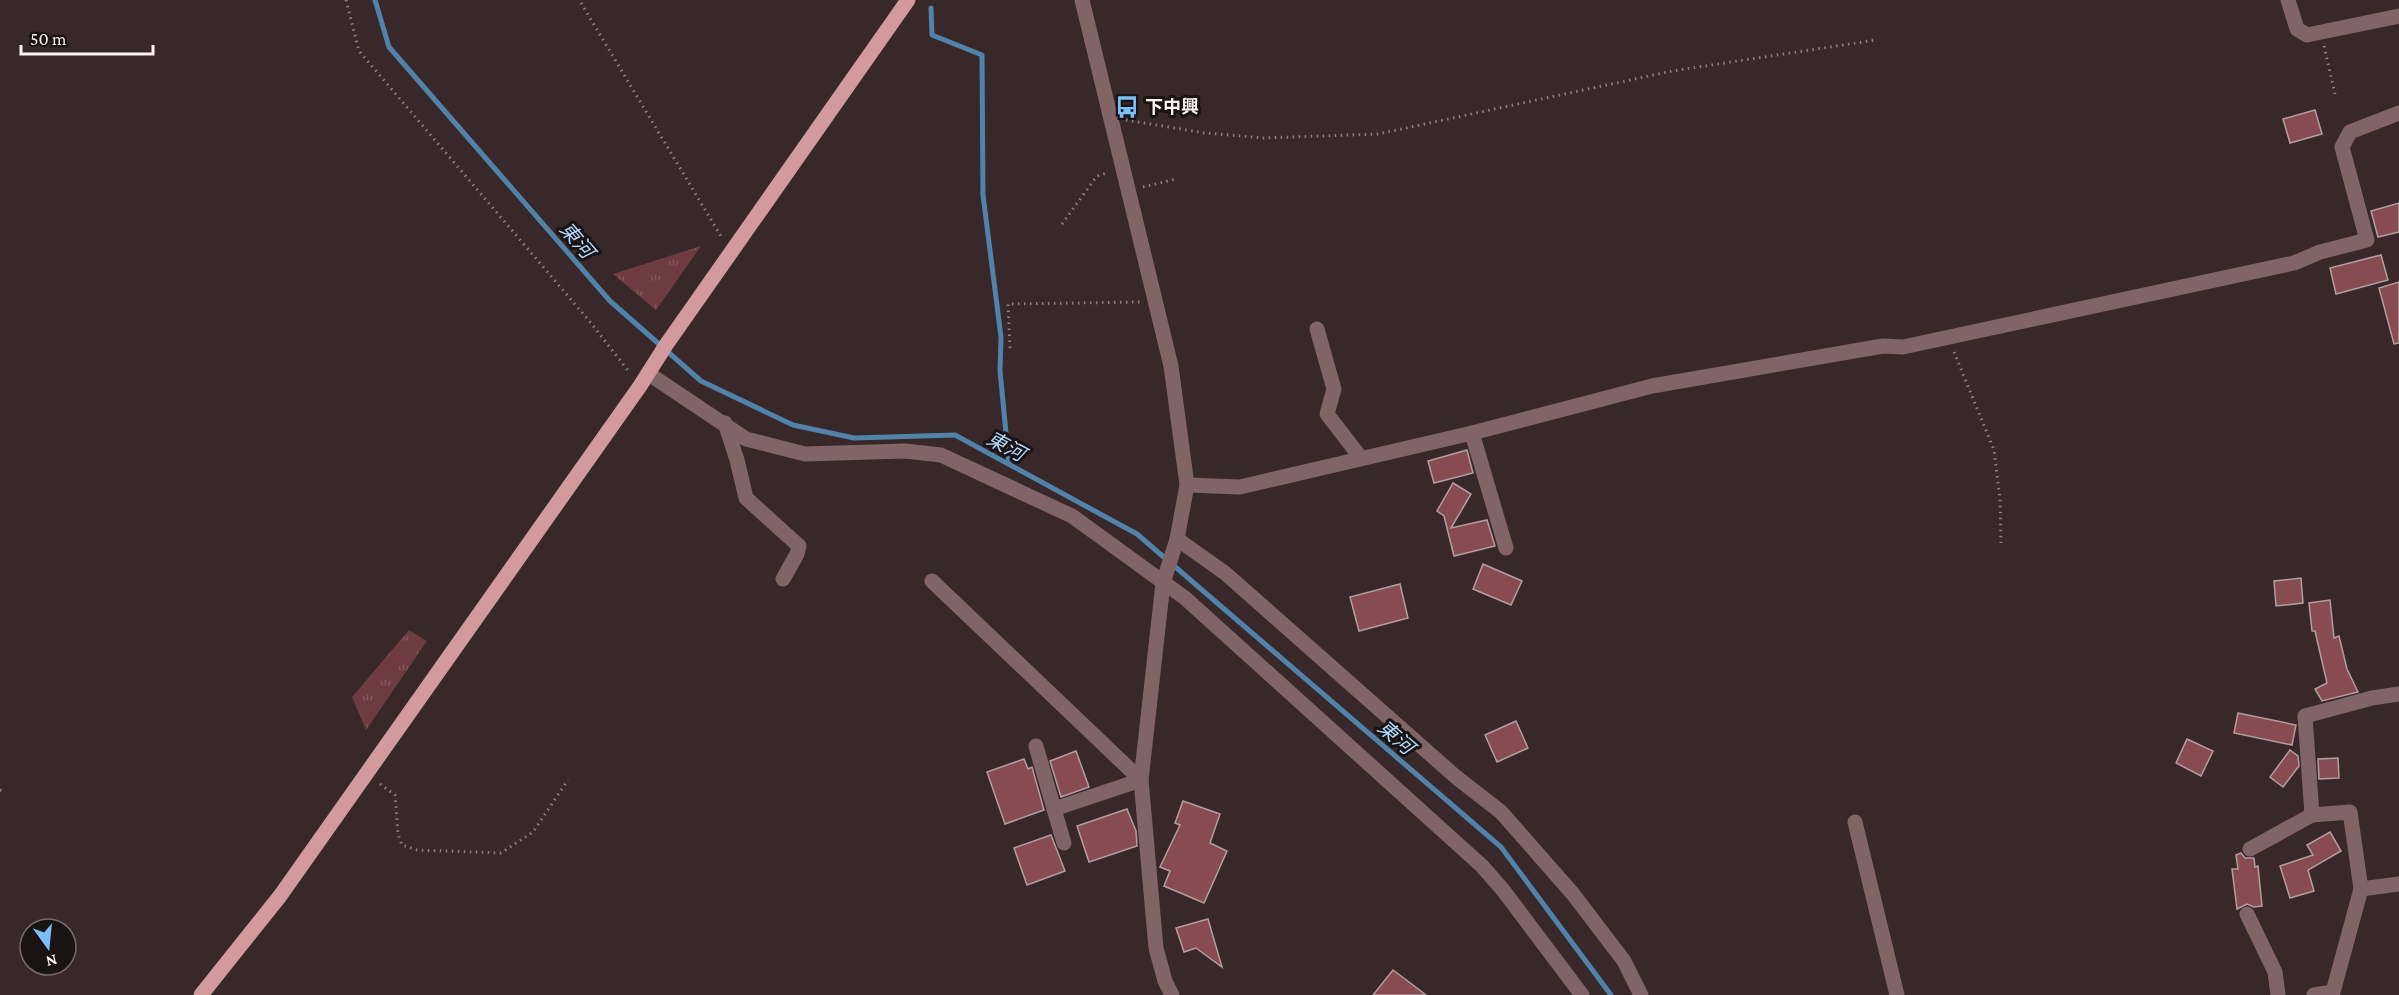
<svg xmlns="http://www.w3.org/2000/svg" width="2399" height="995" font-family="'Crimson Pro','Noto Sans TC',serif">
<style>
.grass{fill:url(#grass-tufts)}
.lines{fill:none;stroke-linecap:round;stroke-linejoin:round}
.stream{stroke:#5182aa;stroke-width:5}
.building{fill:#884b52;stroke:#b29e9f;stroke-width:1.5}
.path{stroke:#8e7f80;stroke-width:3;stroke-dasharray:1.5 4.5;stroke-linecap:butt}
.minor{stroke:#806466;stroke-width:15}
.major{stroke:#d39a9e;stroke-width:15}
.labels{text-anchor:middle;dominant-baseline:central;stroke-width:6;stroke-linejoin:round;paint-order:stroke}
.poi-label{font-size:18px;font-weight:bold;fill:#fdf1f2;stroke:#1a1313;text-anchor:start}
.water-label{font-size:20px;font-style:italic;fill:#b1dbff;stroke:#1a1313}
</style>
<defs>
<pattern id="grass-tufts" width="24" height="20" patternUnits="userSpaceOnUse" patternTransform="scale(1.5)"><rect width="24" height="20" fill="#6d3b40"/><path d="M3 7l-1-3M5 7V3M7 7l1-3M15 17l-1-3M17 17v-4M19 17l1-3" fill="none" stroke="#83585c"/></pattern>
</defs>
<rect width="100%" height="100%" fill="#382829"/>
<g class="grass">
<polygon points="701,246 656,310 613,274"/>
<polygon points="409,630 427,641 366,730 352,697"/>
</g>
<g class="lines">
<g class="stream">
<polyline points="375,0 389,47 610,301 701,381 793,425 854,438 955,435 1137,534 1501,847 1611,995"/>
<polyline points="931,8 932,35 982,55 983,195 1001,337 1000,371 1009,464"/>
</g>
</g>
<g class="building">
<polygon points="2315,110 2322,134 2290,143 2283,119"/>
<polygon points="2399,203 2399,232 2378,237 2371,211"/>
<polygon points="2381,255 2388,280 2336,294 2330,268"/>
<polygon points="2399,282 2399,343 2394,344 2379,288"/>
<polygon points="1467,450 1473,473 1434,483 1428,461"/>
<polygon points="1453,483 1471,494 1451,528 1487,520 1495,546 1454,556 1444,516 1437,511"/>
<polygon points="1483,564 1522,581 1511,605 1473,589"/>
<polygon points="2301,578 2303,603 2276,606 2274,581"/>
<polygon points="1400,584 1408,618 1359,631 1350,597"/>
<polygon points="2330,600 2334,638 2339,636 2347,669 2358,692 2322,701 2315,689 2327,683 2315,631 2312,631 2309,603"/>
<polygon points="2238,713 2296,725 2292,745 2234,733"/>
<polygon points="1516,721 1528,748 1497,762 1485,735"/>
<polygon points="2187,739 2213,751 2201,776 2176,763"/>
<polygon points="2290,750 2298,756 2299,766 2283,787 2270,777"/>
<polygon points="1076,751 1089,787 1061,797 1050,761"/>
<polygon points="2338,758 2339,778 2319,779 2318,759"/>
<polygon points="1024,759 1028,769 1032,767 1044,810 1005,824 987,772"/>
<polygon points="1183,801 1220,814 1210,843 1227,851 1204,903 1164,886 1170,871 1160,867 1180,825 1175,823"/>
<polygon points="1127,809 1136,831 1137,846 1089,862 1077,826"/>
<polygon points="2330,832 2341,851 2308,870 2314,891 2290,898 2280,866 2313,855 2307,845"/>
<polygon points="1051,835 1065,871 1027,885 1014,848"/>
<polygon points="2241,853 2245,858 2254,858 2255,867 2258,866 2262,906 2254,907 2247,904 2237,909 2232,869 2238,869 2236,855"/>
<polygon points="1208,919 1222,967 1196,948 1184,952 1176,928"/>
<polygon points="1393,970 1409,982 1426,995 1373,995"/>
</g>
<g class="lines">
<g class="path">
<polyline points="346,0 359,51 591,323 629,372"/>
<polyline points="581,3 722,238"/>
<polyline points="2324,46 2335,94"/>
<polyline points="1126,120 1205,133 1264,138 1378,134 1672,71 1876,40"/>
<polyline points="1143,187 1176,179"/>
<polyline points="1062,224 1097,176 1107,173"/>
<polyline points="1010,348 1008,304 1140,302"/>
<polyline points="1954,352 1994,450 2000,499 2001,543"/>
<polyline points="380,784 395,795 398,834 402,845 417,850 501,853 533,832 568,780"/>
<polyline points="0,790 3,791"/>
</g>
<g class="minor">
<polyline points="1082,0 1171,366 1187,485 1177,539 1163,583 1141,780 1156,948 1165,981 1172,995"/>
<polyline points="2288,0 2297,29 2307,35 2399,16"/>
<polyline points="1317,329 1334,389 1327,414 1361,458"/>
<polyline points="649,374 746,439 805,454 905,451 941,455 1072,516 1185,598 1482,866 1503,890 1582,995"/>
<polyline points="725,423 737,460 746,498 799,546 797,554 783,579"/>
<polyline points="1472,433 1506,548"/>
<polyline points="1187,485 1240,487 1472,433 1652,386 1883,346 1903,347 2294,263 2320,252 2367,240 2342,147 2350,132 2399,113"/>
<polyline points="1177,539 1225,573 1456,777 1501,812 1573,894 1624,961 1641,995"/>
<polyline points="932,581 1141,780 1054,809 1036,746"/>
<polyline points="1054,809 1064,843"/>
<polyline points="1855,822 1897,995"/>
<polyline points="2250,849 2312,815"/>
<polyline points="2361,889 2399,884"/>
<polyline points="2247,914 2275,972 2278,995"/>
<polyline points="2314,995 2333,992 2361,889 2350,812 2312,815 2305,716 2372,698 2399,694"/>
</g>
<polyline class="major" points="201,995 280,896 640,386 666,345 908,0"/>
</g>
<defs>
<g id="bus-bare" transform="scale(1.8)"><path d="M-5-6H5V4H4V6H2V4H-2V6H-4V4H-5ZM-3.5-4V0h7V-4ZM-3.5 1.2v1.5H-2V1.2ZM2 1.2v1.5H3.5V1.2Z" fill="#7abff8" stroke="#1a1313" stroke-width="2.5" paint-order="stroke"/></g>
</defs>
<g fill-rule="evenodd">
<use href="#bus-bare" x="1127" y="107"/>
</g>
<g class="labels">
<g class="poi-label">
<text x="1145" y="107">下中興</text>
</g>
<g class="water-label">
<text transform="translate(577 240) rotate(49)">東河</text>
<text transform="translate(1006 446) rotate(28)">東河</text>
<text transform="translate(1396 737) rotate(41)">東河</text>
</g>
</g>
<g transform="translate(48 947) rotate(165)"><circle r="28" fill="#1a1313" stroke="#756c6c" stroke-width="1.5"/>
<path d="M0-4.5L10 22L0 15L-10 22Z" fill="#7abff8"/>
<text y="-9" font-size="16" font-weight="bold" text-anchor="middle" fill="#fdf1f2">N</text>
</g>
<path d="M21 45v9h132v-9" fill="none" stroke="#fdf1f2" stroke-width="3"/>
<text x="30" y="45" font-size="18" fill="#fdf1f2" stroke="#1a1313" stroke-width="4.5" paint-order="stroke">50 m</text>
</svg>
